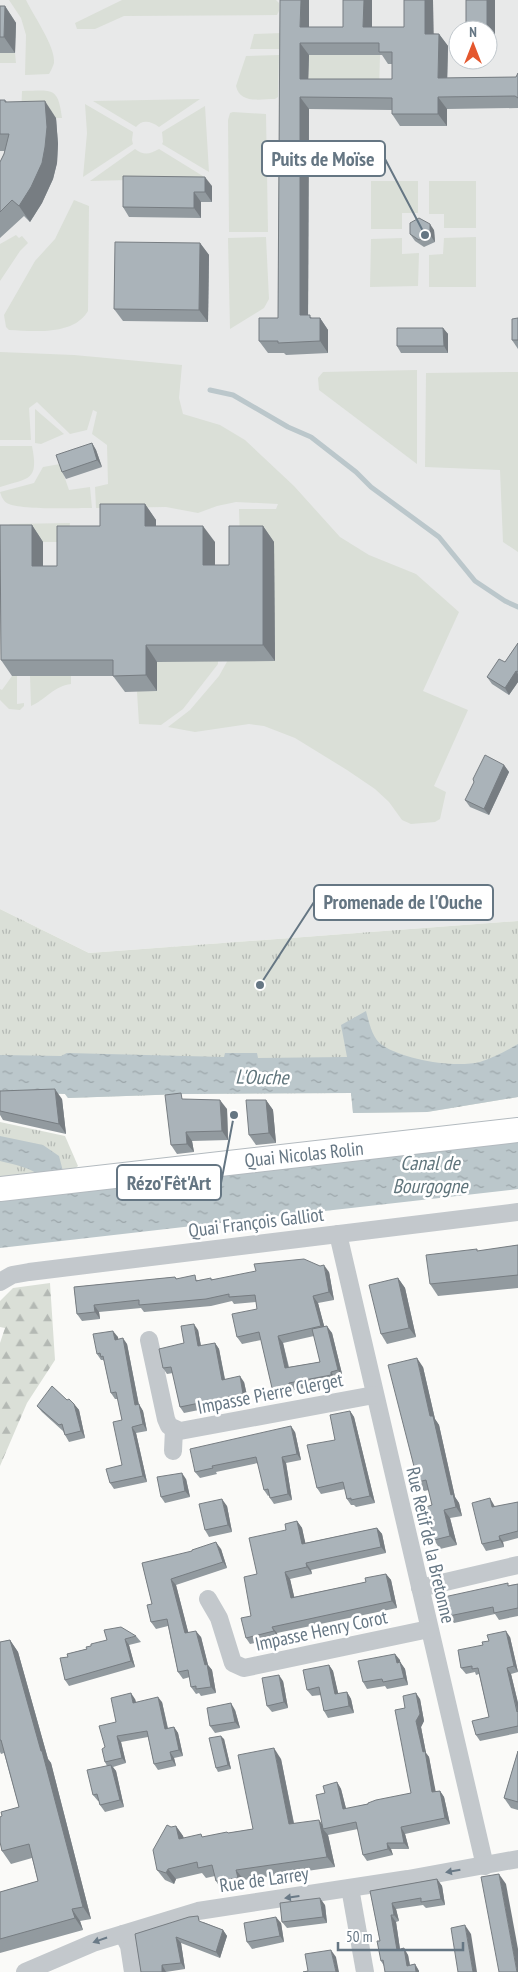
<svg xmlns="http://www.w3.org/2000/svg" width="518" height="1972" font-family="'PT Sans Narrow',sans-serif">
<style>
.built{fill:#e8e9e9;fill-rule:evenodd}
.grass{fill:#dadfd7}
.forest{fill:url(#forest-firs)}
.park{fill:url(#park-tufts)}
.water{fill:url(#water-ripples)}
.lines{fill:none;stroke-linecap:round;stroke-linejoin:round}
.stream{stroke:#bbc7cb;stroke-width:5}
.secondary-casing{stroke:#b3babf;stroke-width:26}
.street{stroke:#c3c8cc;stroke-width:18}
.secondary{stroke:#fff;stroke-width:24}
.wall{fill:#929a9f;fill-rule:evenodd}
.shaded-wall{fill:#777d82}
.building{fill:#aab3b9;stroke:#777d82;fill-rule:evenodd}
.oneway{fill:#6a7a87}
.labels{text-anchor:middle;dominant-baseline:central;stroke-width:5;stroke-linejoin:round;paint-order:stroke}
.street-label{font-size:19px;fill:#657683;stroke:#fff}
.water-label{font-size:20px;font-style:italic;fill:#60757c;stroke:#fff}
.leader{fill:none;stroke:#657683;stroke-width:2}
.callout-dot{fill:#657683;stroke:#fff;stroke-width:2}
.callout{fill:#fff;stroke:#657683;stroke-width:2}
.callout-label{font-size:20px;text-anchor:middle;font-weight:bold;fill:#657683}
</style>
<defs>
<pattern id="forest-firs" width="22" height="20" patternUnits="userSpaceOnUse" patternTransform="scale(1.25)"><rect width="22" height="20" fill="#dadfd7"/><path d="M5 1l3.5 6h-7zM16 11l3.5 6h-7z" fill="#b4b9b4"/></pattern>
<pattern id="park-tufts" width="24" height="20" patternUnits="userSpaceOnUse" patternTransform="scale(1.25)"><rect width="24" height="20" fill="#dadfd7"/><path d="M3 7l-1-3M5 7V3M7 7l1-3M15 17l-1-3M17 17v-4M19 17l1-3" fill="none" stroke="#b4b9b4"/></pattern>
<pattern id="water-ripples" width="26" height="14" patternUnits="userSpaceOnUse" patternTransform="scale(1.25)"><rect width="26" height="14" fill="#bbc7cb"/><path d="M2 4q2-2 4 0t4 0M15 11q2-2 4 0t4 0" fill="none" stroke="#9ca6aa"/></pattern>
</defs>
<rect width="100%" height="100%" fill="#fafaf8"/>
<path class="built" d="M0,0H518V921L89,953L0,909ZM458,30H488V60H458Z"/>
<g class="grass">
<path d="M9,0H26C33,15 56,47 54,63C53,67 51,70 49,74L25,75L26,35L21,18Z"/>
<polygon points="122,0 276,0 279,3 279,11 277,15 124,16 95,29 77,29 75,23"/>
<polygon points="282,33 281,49 250,49 254,34"/>
<polygon points="0,53 15,53 16,63 0,63"/>
<path d="M279,55L278,97L275,99C260,99 240,104 236,86L246,56Z"/>
<polygon points="309,55 380,55 379,91 308,91"/>
<path d="M22,91C51,91 58,85 62,118H21Z"/>
<path d="M200,99L159,127C151,121 142,119 136,127L93,101Z"/>
<polygon points="85,104 133,132 132,140 133,144 83,177 87,133"/>
<polygon points="205,106 209,172 162,144 163,142 162,132"/>
<polygon points="233,112 266,114 268,232 229,232 228,120 230,113"/>
<path d="M135,149C144,156 150,154 159,149L206,178L90,181Z"/>
<polygon points="371,181 418,181 418,213 402,213 402,229 371,229"/>
<polygon points="429,181 476,181 476,228 444,228 444,214 429,214"/>
<path d="M74,200L89,206L88,311C73,336 34,331 9,330L6,327L4,315L35,261L55,239Z"/>
<polygon points="16,235 19,238 22,236 28,243 20,251 0,281 0,244"/>
<polygon points="266,237 269,299 264,308 230,329 228,238"/>
<polygon points="476,237 476,287 429,287 429,255 443,254 444,238"/>
<polygon points="402,238 402,254 419,253 418,286 370,287 371,239"/>
<polygon points="0,352 74,355 182,365 179,398 183,414 220,425 245,440 294,486 340,537 369,555 416,574 459,612 423,691 468,710 434,786 446,792 440,819 435,822 411,824 402,820 389,802 375,789 347,770 295,738 264,726 249,724 195,732 168,727 190,710 219,676 229,658 240,542 239,509 276,509 278,504 236,502 217,506 198,513 166,507 96,508 95,487 108,484 107,445 92,434 97,412 93,410 87,430 70,434 37,402 29,408 31,440 0,440"/>
<polygon points="417,370 417,464 319,390 318,378 323,372"/>
<polygon points="518,372 518,552 503,542 500,470 425,467 426,373"/>
<polygon points="35,409 64,434 41,444 35,443"/>
<path d="M0,446H32C39,481 29,478 0,487Z"/>
<path d="M60,464L69,490L90,487L92,508C74,508 24,510 9,504C4,502 2,498 0,492L34,483L43,467Z"/>
<polygon points="70,523 68,542 10,542 6,530 10,524"/>
<polygon points="218,659 218,664 183,709 161,725 139,724 137,692 157,661"/>
<polygon points="12,676 17,676 17,704 24,703 24,706 20,710 9,709 0,700 0,689 2,690"/>
<path d="M30,676H71V684C54,686 45,700 31,706Z"/>
</g>
<polygon class="forest" points="50,1283 55,1360 27,1403 0,1466 0,1343 5,1328 0,1327 0,1301 13,1288"/>
<g class="park">
<polygon points="0,909 89,953 518,921 518,1097 427,1112 353,1113 351,1093 184,1094 68,1098 65,1094 0,1091"/>
<polygon points="0,1122 65,1136 78,1166 68,1175 36,1179 0,1176"/>
</g>
<g class="water">
<path d="M366,1011C369,1022 372,1038 382,1045C404,1060 454,1068 480,1062C493,1058 506,1051 518,1044V1097L427,1112L353,1113L351,1093L184,1094L68,1098L65,1094L0,1091V1055L61,1056L67,1053L224,1057L225,1053H257L258,1058L347,1057L341,1025Z"/>
<path d="M0,1136L43,1145L59,1156L64,1175L518,1139V1189L0,1248V1197L43,1178C30,1167 16,1165 0,1161Z"/>
</g>
<g class="lines">
<polyline class="stream" points="210,390 233,395 288,427 311,437 356,472 371,487 439,537 475,581 505,601 518,607"/>
<g class="secondary-casing">
<polyline id="secondary" points="0,1189 518,1130"/>
</g>
<g class="street">
<polyline points="338,1234 485,1866"/>
<polyline points="0,1282 12,1275 29,1272 518,1212"/>
<polyline points="149,1340 166,1419 169,1426 180,1431 374,1395"/>
<polyline points="173,1451 174,1429"/>
<polyline points="420,1588 518,1565"/>
<polyline points="208,1599 219,1618 233,1663 244,1668 429,1629"/>
<polyline points="350,1888 365,1972"/>
<polyline points="123,1934 129,1946 133,1972"/>
<polyline points="25,1972 93,1943 198,1911 408,1879 518,1859"/>
</g>
<use href="#secondary" class="secondary"/>
</g>
<g class="wall">
<path d="M280,0H309V27H343V0H372V27L439,34L448,46L447,78L516,77L518,73V108L447,109V126H400L392,114V110L309,109L308,315L312,318H320L328,330V353L286,355L284,353H268L259,341L278,318ZM309,55H382L388,64H392V79H308Z"/>
<polygon points="466,0 495,0 495,55 488,55 488,30"/>
<polygon points="0,6 5,6 16,23 15,53 0,53"/>
<polygon points="0,100 5,100 7,102 56,118 58,144 57,163 53,179 42,203 30,222 24,216 0,238 0,162 5,151 0,151"/>
<polygon points="212,186 212,202 201,202 201,218 129,217 123,207"/>
<polygon points="434,230 435,242 424,247 415,241 410,234"/>
<polygon points="200,243 209,255 208,322 123,321 114,309"/>
<polygon points="518,318 518,349 512,340"/>
<polygon points="443,328 448,334 448,353 401,353 397,346"/>
<polygon points="92,443 96,450 102,467 66,479 62,472"/>
<polygon points="145,504 156,520 156,526 215,542 215,565 229,565 263,526 274,542 275,661 157,662 157,691 125,692 113,676 12,676 1,660 0,525 32,525 43,542 43,566 57,566 100,526"/>
<polygon points="518,643 518,682 509,695 492,684 487,677 505,662"/>
<polygon points="504,765 509,772 489,815 470,807 465,800"/>
<polygon points="0,1091 62,1099 66,1134 3,1120 0,1115"/>
<polygon points="185,1099 227,1109 228,1140 192,1141 194,1152 177,1154 171,1145"/>
<polygon points="266,1100 273,1110 276,1143 256,1145 249,1135"/>
<polygon points="518,1245 518,1288 438,1296 430,1284 479,1251"/>
<path d="M329,1272L334,1300L318,1303L324,1326L332,1333L343,1378L336,1379V1382L294,1390V1392L277,1395L272,1388L261,1340L242,1344L237,1337L257,1309L256,1302L234,1304L232,1301L211,1306L144,1312L141,1308L99,1312L100,1319L82,1321L77,1314L74,1287L175,1277L177,1279L199,1280ZM314,1336L320,1362L289,1367L283,1343Z"/>
<polygon points="398,1278 405,1288 416,1337 387,1344 381,1334"/>
<polygon points="198,1330 201,1346 215,1343 219,1349 225,1379 244,1382 248,1400 184,1413 180,1407 173,1373 167,1374 163,1368 184,1343"/>
<polygon points="118,1337 118,1339 127,1344 139,1405 143,1411 147,1431 136,1433 147,1482 114,1489 110,1483 122,1465 122,1420 118,1399 115,1399 111,1393 104,1361 103,1360 101,1360 97,1354"/>
<polygon points="423,1367 435,1419 439,1425 455,1497 459,1503 462,1516 450,1518 457,1545 440,1549 434,1540 432,1505 429,1490 424,1491 418,1482"/>
<polygon points="67,1400 74,1404 79,1410 85,1438 69,1442 65,1435 63,1431 42,1412 37,1406"/>
<polygon points="350,1411 354,1417 375,1503 356,1507 354,1505 351,1505 347,1499 345,1489 321,1494 317,1488 335,1440"/>
<polygon points="295,1432 301,1460 286,1463 292,1500 274,1504 270,1498 270,1495 268,1496 264,1490 258,1463 216,1472 217,1474 200,1478 195,1472"/>
<polygon points="186,1479 190,1497 165,1503 161,1497"/>
<polygon points="518,1502 518,1538 503,1542 504,1547 486,1551 482,1544 494,1505 495,1507"/>
<polygon points="227,1506 232,1532 209,1537 205,1530"/>
<polygon points="297,1521 302,1528 305,1543 377,1528 382,1534 386,1553 311,1570 312,1574 290,1579 294,1597 366,1582 386,1574 391,1580 397,1608 277,1633 278,1638 250,1644 246,1638 251,1616 257,1574 286,1530"/>
<polygon points="221,1549 227,1568 176,1585 188,1632 201,1637 208,1665 212,1670 216,1693 201,1696 199,1693 196,1694 191,1687 190,1677 183,1679 178,1672 168,1626 156,1629 151,1622 152,1604 142,1563"/>
<polygon points="518,1584 518,1616 499,1620 495,1614 454,1623 449,1616 510,1585"/>
<polygon points="136,1636 141,1642 129,1645 135,1667 69,1686 65,1680 68,1657 67,1654"/>
<polygon points="510,1637 518,1672 511,1674 518,1703 518,1733 480,1741 476,1735 489,1717 479,1674 476,1675 475,1672 466,1674 461,1668 483,1645"/>
<polygon points="10,1640 18,1652 48,1759 51,1763 91,1919 80,1921 83,1930 0,1953 0,1892 38,1881 32,1858 11,1864 2,1851 2,1816 19,1807 4,1753 1,1754 0,1752 0,1642"/>
<polygon points="395,1654 405,1669 408,1685 387,1689 385,1686 367,1689 363,1682"/>
<polygon points="329,1665 333,1671 338,1694 347,1692 351,1699 354,1713 328,1718 324,1711 321,1695 312,1696 307,1690"/>
<polygon points="283,1681 288,1708 272,1712 267,1706"/>
<polygon points="135,1699 136,1702 162,1702 168,1728 174,1727 178,1733 183,1756 174,1758 176,1766 158,1770 154,1764 148,1737 121,1742 126,1763 113,1767 116,1771 124,1807 105,1812 100,1805 99,1801 98,1801 93,1795 107,1766 105,1762 105,1747 116,1722"/>
<polygon points="420,1699 424,1721 421,1727 426,1753 429,1757 435,1791 440,1791 444,1797 450,1824 405,1834 409,1849 391,1849 393,1855 367,1861 363,1855 358,1829 328,1835 335,1867 244,1880 246,1888 223,1892 216,1881 215,1876 206,1878 202,1873 176,1879 174,1884 165,1880 157,1870 176,1826 183,1836 184,1838 203,1837 253,1829 281,1759 294,1823 322,1824 325,1793 337,1782 341,1789 346,1809 411,1793 405,1708"/>
<polygon points="235,1710 240,1728 215,1733 210,1726"/>
<polygon points="224,1739 231,1769 218,1772 216,1768"/>
<polygon points="518,1751 518,1810 511,1808 504,1798"/>
<polygon points="437,1879 442,1886 445,1905 426,1908 423,1905 396,1909 399,1921 396,1922 400,1949 408,1955 410,1965 415,1964 419,1971 384,1966 381,1961 380,1941 370,1891"/>
<polygon points="325,1905 327,1923 287,1928 282,1922"/>
<polygon points="203,1922 223,1930 227,1936 220,1958 181,1943 185,1969 166,1972 141,1972 135,1934"/>
<polygon points="281,1923 284,1942 252,1949 247,1942"/>
</g>
<g class="shaded-wall">
<polygon points="301,0 309,0 309,39 300,27"/>
<polygon points="364,0 372,0 372,39 363,27"/>
<polygon points="425,0 433,0 434,46 425,34"/>
<polygon points="487,0 495,0 495,55 488,45 488,30 487,30"/>
<polygon points="5,6 16,23 15,53 4,37"/>
<polygon points="439,34 448,46 447,90 438,78"/>
<polygon points="300,43 309,55 308,91 300,79"/>
<polygon points="300,97 309,109 308,327 300,315"/>
<polygon points="438,97 447,109 447,126 438,114"/>
<polygon points="45,101 56,118 58,144 57,163 53,179 42,203 30,222 19,206"/>
<polygon points="205,177 212,186 212,202 205,192"/>
<polygon points="194,192 201,202 201,218 194,208"/>
<polygon points="430,224 434,230 435,242 430,235"/>
<polygon points="200,243 209,255 208,322 199,310"/>
<polygon points="320,318 328,330 328,353 320,341"/>
<polygon points="443,328 448,334 448,353 444,346"/>
<polygon points="92,443 96,450 102,467 97,460"/>
<polygon points="145,504 156,520 156,543 145,526"/>
<polygon points="32,525 43,542 43,582 32,566"/>
<polygon points="203,526 215,542 215,582 203,565"/>
<polygon points="263,526 274,542 275,661 263,645"/>
<polygon points="146,645 157,662 157,691 146,675"/>
<polygon points="516,671 518,674 518,682 509,695 505,688"/>
<polygon points="504,765 509,772 489,815 484,809"/>
<polygon points="55,1089 62,1099 66,1134 59,1124"/>
<polygon points="220,1100 227,1109 228,1140 222,1131"/>
<polygon points="266,1100 273,1110 276,1143 269,1133"/>
<polygon points="186,1132 192,1141 194,1152 187,1144"/>
<polygon points="324,1265 329,1272 334,1300 329,1292"/>
<polygon points="398,1278 405,1288 416,1337 409,1328"/>
<polygon points="313,1296 318,1303 326,1333 321,1326"/>
<polygon points="94,1305 99,1312 100,1319 95,1312"/>
<polygon points="194,1324 198,1330 202,1352 198,1346"/>
<polygon points="327,1326 332,1333 343,1378 338,1370"/>
<polygon points="113,1331 118,1337 119,1346 115,1340"/>
<polygon points="278,1336 283,1343 290,1375 285,1368"/>
<polygon points="123,1338 127,1344 140,1411 135,1405"/>
<polygon points="215,1343 219,1349 226,1386 222,1380"/>
<polygon points="417,1358 423,1367 435,1419 439,1425 455,1497 459,1503 462,1516 456,1507 451,1495 430,1416"/>
<polygon points="331,1372 336,1379 336,1382 331,1375"/>
<polygon points="240,1376 244,1382 248,1400 243,1394"/>
<polygon points="74,1404 79,1410 85,1438 81,1431"/>
<polygon points="139,1404 143,1411 147,1431 143,1424"/>
<polygon points="350,1411 354,1417 375,1503 370,1496"/>
<polygon points="291,1426 295,1432 301,1460 297,1454"/>
<polygon points="132,1427 136,1433 147,1482 143,1476"/>
<polygon points="282,1457 286,1463 292,1500 288,1494"/>
<polygon points="182,1473 186,1479 190,1497 185,1491"/>
<polygon points="490,1498 494,1505 497,1514 492,1507"/>
<polygon points="222,1499 227,1506 232,1532 228,1525"/>
<polygon points="444,1510 450,1518 457,1545 450,1536"/>
<polygon points="297,1521 302,1528 307,1550 302,1544"/>
<polygon points="377,1528 382,1534 386,1553 381,1547"/>
<polygon points="499,1536 503,1542 504,1547 500,1540"/>
<polygon points="216,1542 221,1549 227,1568 223,1562"/>
<polygon points="306,1563 311,1570 312,1574 307,1567"/>
<polygon points="285,1572 290,1579 296,1604 291,1598"/>
<polygon points="386,1574 391,1580 397,1608 392,1601"/>
<polygon points="171,1579 176,1585 190,1639 185,1633"/>
<polygon points="272,1627 277,1633 278,1638 274,1631"/>
<polygon points="196,1631 201,1637 208,1665 212,1670 216,1693 211,1687"/>
<polygon points="506,1631 510,1637 518,1672 514,1666"/>
<polygon points="125,1639 129,1645 135,1667 131,1661"/>
<polygon points="10,1640 18,1652 48,1759 51,1763 91,1919 83,1907"/>
<polygon points="395,1654 400,1660 401,1670 397,1663"/>
<polygon points="400,1662 405,1669 408,1685 404,1678"/>
<polygon points="329,1665 333,1671 340,1701 335,1694"/>
<polygon points="507,1668 511,1674 518,1703 518,1713"/>
<polygon points="279,1675 283,1681 288,1708 284,1702"/>
<polygon points="347,1692 351,1699 354,1713 349,1706"/>
<polygon points="131,1693 135,1699 137,1708 133,1703"/>
<polygon points="416,1693 420,1699 424,1721 421,1727 426,1753 429,1757 437,1798 432,1792 416,1721"/>
<polygon points="158,1697 162,1702 169,1735 165,1729"/>
<polygon points="231,1703 235,1710 240,1728 235,1722"/>
<polygon points="174,1727 178,1733 183,1756 179,1750"/>
<polygon points="117,1736 121,1742 126,1763 122,1758"/>
<polygon points="221,1736 224,1739 231,1769 228,1765"/>
<polygon points="274,1748 281,1759 296,1835 289,1824"/>
<polygon points="170,1752 174,1758 176,1766 172,1760"/>
<polygon points="111,1765 116,1771 124,1807 120,1800"/>
<polygon points="337,1782 341,1789 348,1816 343,1809"/>
<polygon points="440,1791 444,1797 450,1824 445,1818"/>
<polygon points="319,1820 325,1828 323,1829 328,1835 335,1867 327,1857"/>
<polygon points="176,1826 183,1836 186,1850 179,1839"/>
<polygon points="401,1827 405,1834 409,1849 404,1843"/>
<polygon points="387,1843 391,1849 393,1855 388,1849"/>
<polygon points="168,1869 176,1879 174,1884 166,1873"/>
<polygon points="236,1870 244,1880 246,1888 238,1878"/>
<polygon points="499,1874 506,1884 518,1949 518,1972 517,1972"/>
<polygon points="437,1879 442,1886 445,1905 441,1899"/>
<polygon points="320,1898 325,1905 327,1923 323,1917"/>
<polygon points="392,1903 396,1909 399,1921 394,1915"/>
<polygon points="72,1909 80,1921 83,1930 75,1918"/>
<polygon points="391,1915 396,1922 401,1956 397,1950"/>
<polygon points="276,1917 281,1923 284,1942 280,1936"/>
<polygon points="465,1925 471,1934 477,1972 473,1972"/>
<polygon points="223,1930 227,1936 220,1958 216,1952"/>
<polygon points="176,1937 181,1943 185,1969 181,1963"/>
<polygon points="404,1948 408,1955 411,1972 407,1966"/>
<polygon points="331,1950 336,1957 339,1972 336,1972"/>
<polygon points="415,1964 419,1971 419,1972 416,1972"/>
<polygon points="162,1965 166,1972 162,1972"/>
</g>
<g class="building">
<path d="M280,0H301L300,27H343V0H364L363,27H404V0H425V34H439L438,78L516,77L518,73V98L515,96L438,97V114H392V98L300,97V315H310V318H320V341L278,343V341H259V318H278ZM300,43H379V52H392V79H300Z"/>
<rect x="466" y="0" width="21" height="30"/>
<polygon points="0,6 5,6 4,37 0,37"/>
<polygon points="0,100 5,100 5,102 45,101 47,127 45,147 42,163 31,187 19,206 12,200 0,212 0,162 4,154 9,134 0,134"/>
<polygon points="123,176 205,177 205,192 194,192 194,208 123,207"/>
<polygon points="419,218 430,224 430,235 419,240 410,234 410,223"/>
<polygon points="115,242 200,243 199,310 114,309"/>
<polygon points="518,318 518,340 512,340 512,319"/>
<polygon points="397,328 443,328 444,346 397,346"/>
<polygon points="92,443 97,460 62,472 56,455"/>
<polygon points="100,504 145,504 145,526 203,526 203,565 229,565 229,526 263,526 263,645 146,645 146,675 113,676 113,660 1,660 0,525 32,525 32,566 57,566 57,526 100,526"/>
<polygon points="518,643 518,672 516,671 505,688 487,677 499,659 505,662"/>
<polygon points="485,755 504,765 484,809 465,800 474,782 473,779"/>
<polygon points="55,1089 59,1124 0,1111 0,1091"/>
<polygon points="181,1093 182,1099 220,1100 222,1131 186,1132 187,1144 171,1145 165,1095"/>
<polygon points="246,1100 266,1100 269,1133 249,1135"/>
<polygon points="518,1245 518,1275 430,1284 426,1255 477,1249 477,1251"/>
<polygon points="304,1259 320,1266 324,1265 329,1292 313,1296 321,1326 278,1336 285,1368 320,1362 312,1329 327,1326 338,1370 331,1372 331,1375 289,1383 289,1385 272,1388 259,1332 237,1337 232,1314 257,1309 255,1295 229,1297 229,1294 206,1299 139,1305 139,1300 94,1305 95,1312 77,1314 74,1287 175,1277 176,1279 195,1275 196,1281 211,1278 211,1280 256,1271 254,1264"/>
<polygon points="398,1278 409,1328 381,1334 369,1285"/>
<polygon points="194,1324 198,1346 215,1343 222,1380 240,1376 243,1394 180,1407 171,1367 163,1368 159,1349 184,1343 181,1326"/>
<polygon points="113,1331 115,1340 123,1338 135,1405 139,1404 143,1424 132,1427 143,1476 110,1483 106,1469 122,1465 113,1422 122,1420 116,1392 111,1393 103,1356 101,1357 100,1353 97,1354 93,1334"/>
<polygon points="417,1358 430,1416 433,1416 451,1495 453,1494 456,1507 444,1510 450,1536 434,1540 426,1507 432,1505 426,1480 418,1482 388,1365"/>
<polygon points="52,1386 67,1400 69,1399 74,1404 81,1431 65,1435 62,1424 59,1425 37,1406"/>
<polygon points="350,1411 370,1496 351,1500 351,1498 347,1499 343,1482 317,1488 307,1445 335,1440 330,1415"/>
<polygon points="291,1426 297,1454 282,1457 288,1494 270,1498 268,1489 264,1490 256,1457 212,1466 213,1468 195,1472 190,1449"/>
<polygon points="182,1473 185,1491 161,1497 157,1477"/>
<polygon points="490,1498 492,1507 518,1502 518,1531 499,1536 500,1540 482,1544 472,1503"/>
<polygon points="222,1499 228,1525 205,1530 199,1504"/>
<polygon points="297,1521 302,1544 377,1528 381,1547 306,1563 307,1567 285,1572 291,1598 366,1582 365,1578 386,1574 392,1601 272,1627 274,1631 246,1638 241,1618 251,1616 244,1577 257,1574 249,1538 286,1530 285,1524"/>
<polygon points="216,1542 223,1562 171,1579 185,1633 196,1631 205,1665 207,1664 211,1687 196,1689 196,1686 191,1687 188,1670 178,1672 167,1619 151,1622 147,1605 152,1604 142,1563 192,1551 192,1550"/>
<polygon points="508,1583 508,1586 518,1584 518,1608 494,1613 493,1607 449,1616 444,1597"/>
<polygon points="121,1627 136,1636 125,1639 131,1661 65,1680 60,1658 68,1657 67,1654 87,1649 86,1647 91,1646 91,1644 107,1640 104,1630"/>
<polygon points="506,1631 514,1666 507,1668 517,1712 518,1711 518,1726 476,1735 472,1721 489,1717 478,1668 472,1669 472,1666 461,1668 458,1650 483,1645 482,1642 489,1641 487,1635"/>
<polygon points="10,1640 41,1751 42,1751 83,1907 72,1909 75,1918 0,1939 0,1892 38,1881 29,1844 2,1851 0,1842 0,1817 2,1816 1,1812 19,1807 1,1740 0,1740 0,1642"/>
<polygon points="395,1654 397,1663 400,1662 404,1678 383,1682 382,1679 363,1682 358,1661"/>
<polygon points="329,1665 335,1694 347,1692 349,1706 324,1711 319,1687 307,1690 303,1670"/>
<polygon points="279,1675 284,1702 267,1706 262,1678"/>
<polygon points="131,1693 133,1703 158,1697 165,1729 174,1727 179,1750 170,1752 172,1760 154,1764 147,1731 117,1736 122,1758 105,1762 102,1749 105,1747 99,1726 116,1722 111,1698"/>
<polygon points="416,1693 420,1714 416,1721 423,1752 425,1751 432,1792 440,1791 445,1818 401,1827 404,1843 387,1843 388,1849 363,1855 356,1822 323,1829 316,1795 325,1793 323,1786 337,1782 343,1809 368,1804 368,1803 376,1800 411,1793 395,1710 405,1708 403,1696"/>
<polygon points="231,1703 235,1722 210,1726 207,1708"/>
<polygon points="221,1736 228,1765 216,1768 209,1738"/>
<polygon points="274,1748 289,1824 319,1820 327,1857 236,1870 238,1878 216,1881 212,1865 198,1868 197,1862 168,1869 166,1873 157,1870 153,1850 167,1825 171,1827 176,1826 179,1839 201,1834 202,1837 227,1832 228,1833 253,1829 238,1755"/>
<polygon points="518,1751 518,1802 504,1798"/>
<polygon points="111,1765 120,1800 100,1805 97,1794 93,1795 87,1770"/>
<polygon points="499,1874 517,1972 499,1972 481,1877"/>
<polygon points="437,1879 441,1899 421,1902 421,1898 392,1903 394,1915 391,1915 397,1950 404,1948 407,1966 415,1964 416,1972 385,1972 383,1960 381,1961 377,1941 380,1941 370,1891"/>
<polygon points="320,1898 323,1917 282,1922 280,1903"/>
<polygon points="198,1916 199,1921 223,1930 216,1952 176,1937 181,1963 162,1965 162,1972 141,1972 135,1934 189,1917"/>
<polygon points="276,1917 280,1936 247,1942 244,1923"/>
<polygon points="465,1925 473,1972 458,1972 451,1928"/>
<polygon points="331,1950 336,1972 303,1972 308,1971 305,1954"/>
</g>
<defs><path id="oneway-solid" d="M-6-.8H1V-3.2L6.5 0L1 3.2V.8H-6Z" transform="scale(1.25)"/></defs>
<g class="oneway">
<use href="#oneway-solid" transform="translate(453 1871) rotate(170)"/>
<use href="#oneway-solid" transform="translate(292 1897) rotate(172)"/>
<use href="#oneway-solid" transform="translate(100 1940) rotate(161)"/>
</g>
<g class="labels">
<g class="street-label">
<text transform="translate(304 1154) rotate(-6)">Quai Nicolas Rolin</text>
<text transform="translate(256 1222) rotate(-7)">Quai François Galliot</text>
<text transform="translate(270 1393) rotate(-11)">Impasse Pierre Clerget</text>
<text transform="translate(431 1545) rotate(77)">Rue Retif de la Bretonne</text>
<text transform="translate(321 1630) rotate(-12)">Impasse Henry Corot</text>
<text transform="translate(264 1879) rotate(-8)">Rue de Larrey</text>
</g>
<g class="water-label">
<text transform="translate(262 1077) rotate(1)">L'Ouche</text>
<text x="430" y="1163">Canal de<tspan x="430" dy="23">Bourgogne</tspan></text>
</g>
</g>
<path class="leader" d="M425 235L385 159M260 985L314 902M234 1115L221 1183"/>
<g class="callout-dot">
<circle cx="425" cy="235" r="5"/>
<circle cx="260" cy="985" r="5"/>
<circle cx="234" cy="1115" r="5"/>
</g>
<g class="callout">
<rect x="262" y="141" width="123" height="35" rx="5"/>
<rect x="314" y="885" width="179" height="35" rx="5"/>
<rect x="117" y="1165" width="104" height="35" rx="5"/>
</g>
<g class="callout-label">
<text x="323" y="166">Puits de Moïse</text>
<text x="403" y="909">Promenade de l'Ouche</text>
<text x="169" y="1190">Rézo'Fêt'Art</text>
</g>
<g transform="translate(473 45)"><circle r="24" fill="#ffffff" stroke="#c1c8cd"/>
<path d="M0-4L9 19L0 12L-9 19Z" fill="#e4572e"/>
<text y="-8" font-size="14" font-weight="bold" text-anchor="middle" fill="#657683">N</text>
</g>
<path d="M338 1942v8h125v-8" fill="none" stroke="#657683" stroke-width="2.5"/>
<text x="346" y="1942" font-size="15" fill="#657683" stroke="#ffffff" stroke-width="4" paint-order="stroke">50 m</text>
</svg>
